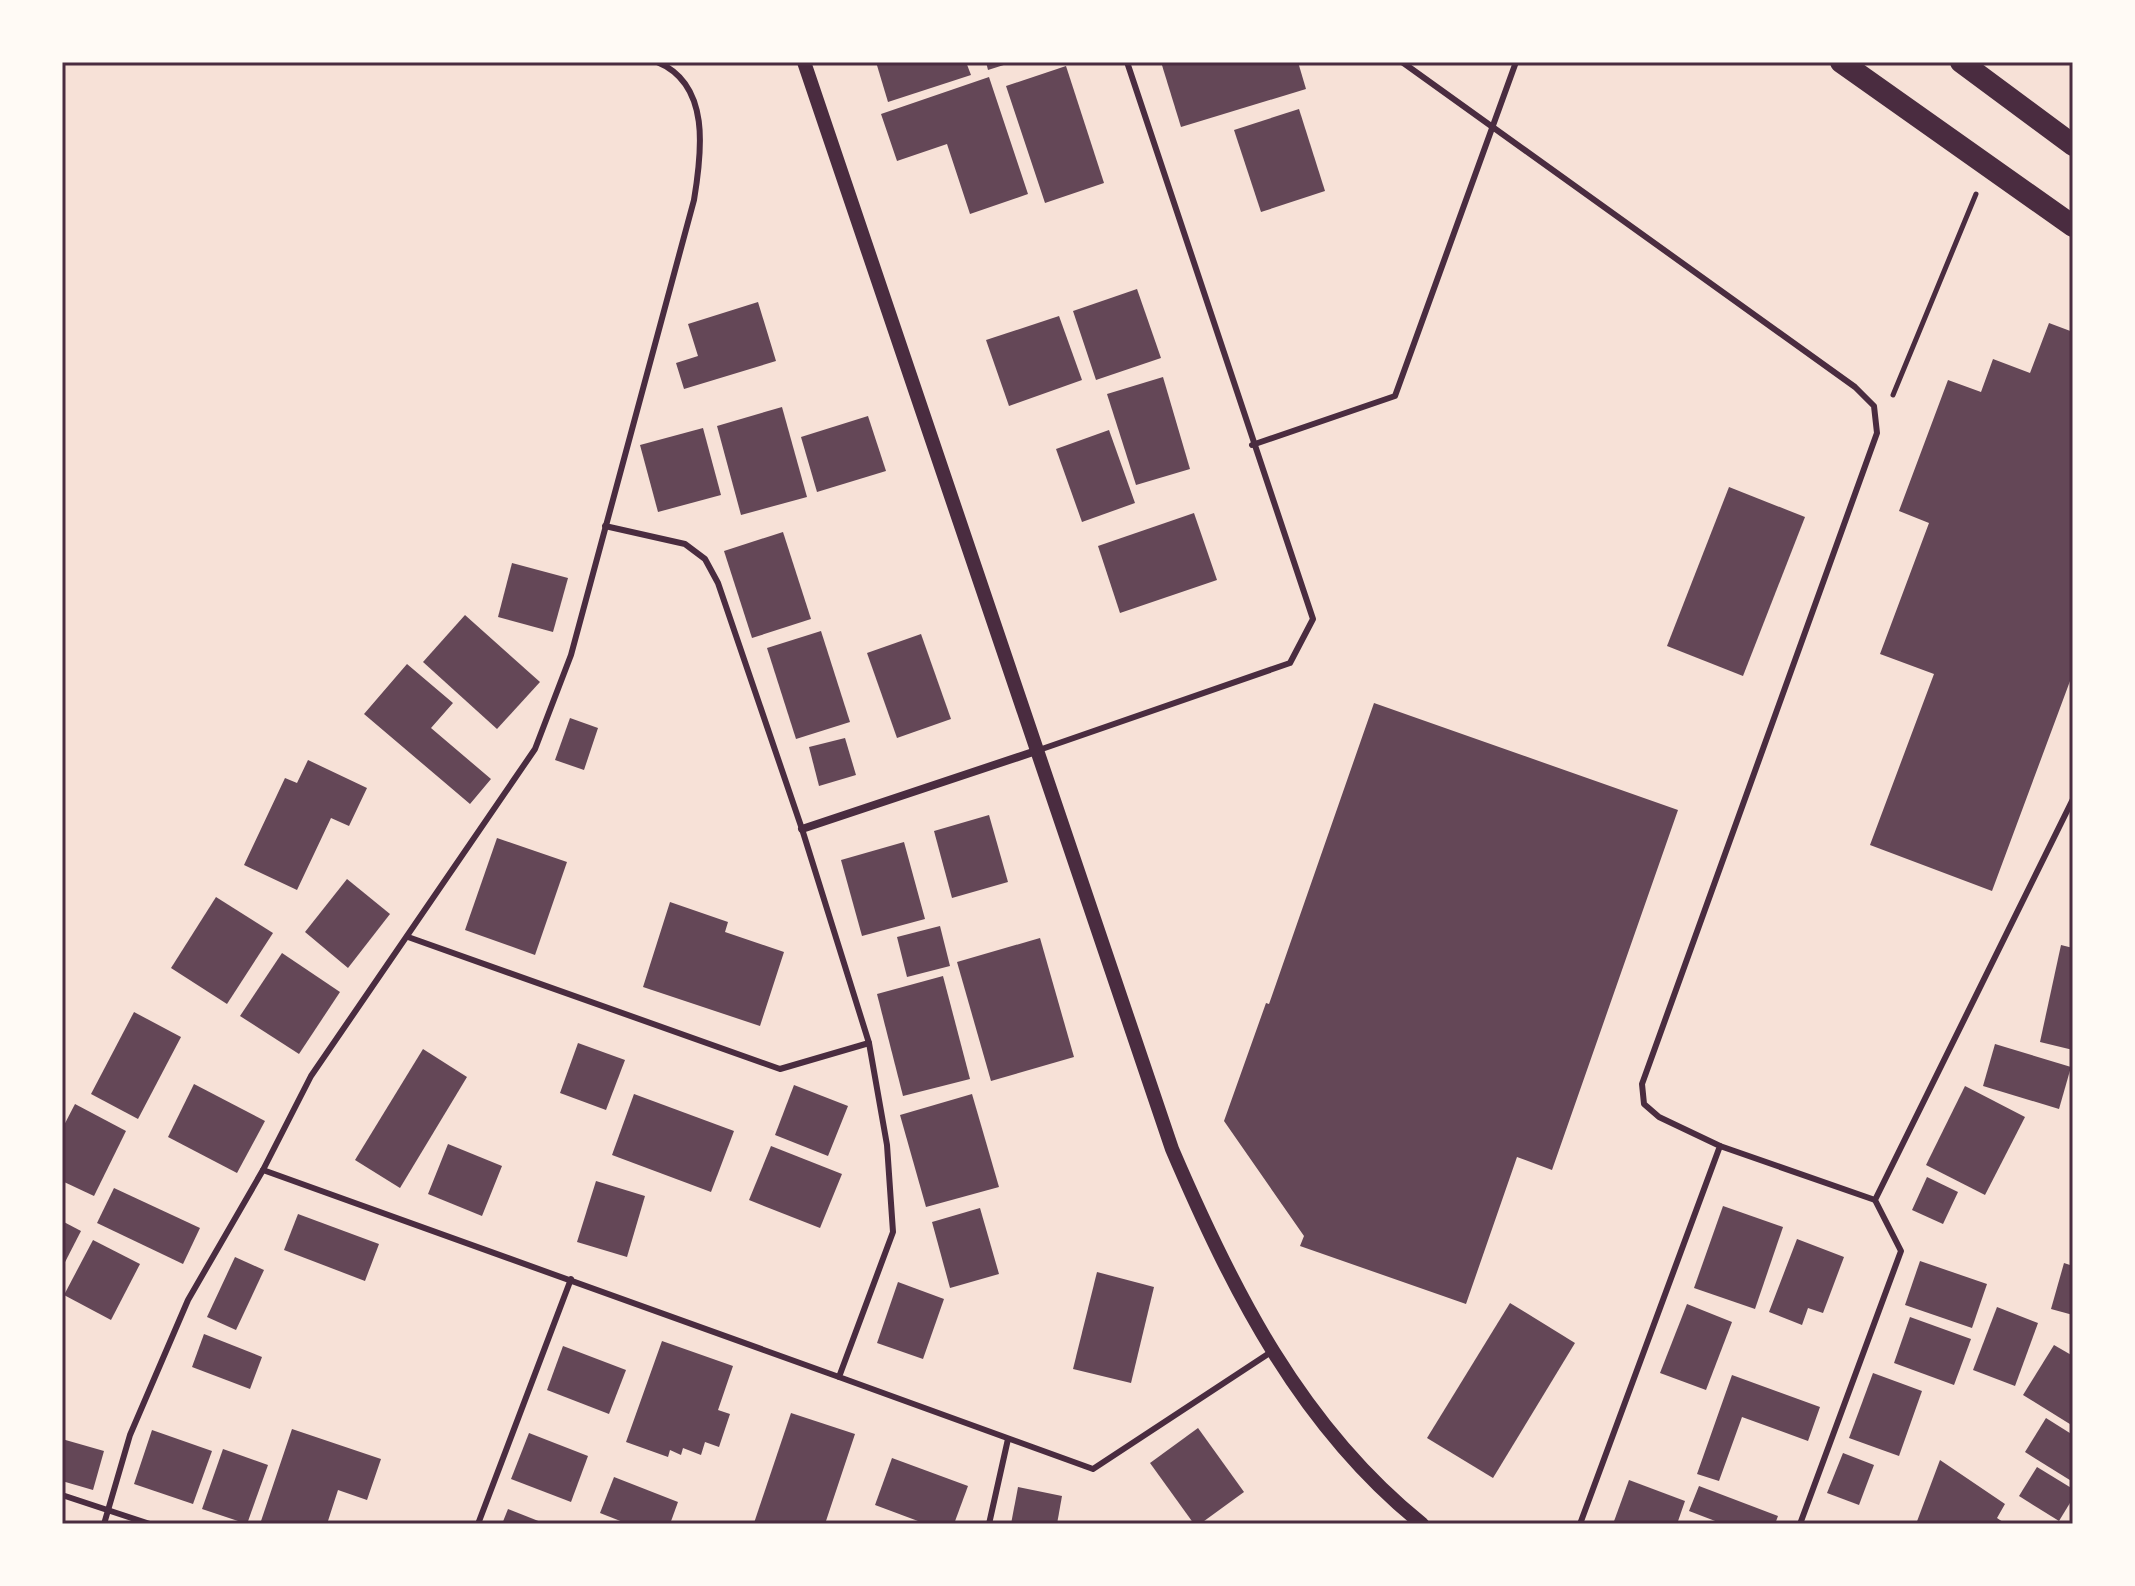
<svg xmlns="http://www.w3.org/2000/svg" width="2135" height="1586" font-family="'Varela Round',sans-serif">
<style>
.building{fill:#644757}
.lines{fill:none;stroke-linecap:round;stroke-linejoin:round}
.path{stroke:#4a2c40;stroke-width:5}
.service{stroke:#4a2c40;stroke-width:6}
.minor{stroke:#4a2c40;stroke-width:8}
.tertiary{stroke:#4a2c40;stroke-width:14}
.trunk{stroke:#4a2c40;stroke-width:22}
.neatline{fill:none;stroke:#4a2c40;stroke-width:3}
</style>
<rect width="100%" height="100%" fill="#f7e1d7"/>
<g class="building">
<polygon points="876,62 966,62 971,75 888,102"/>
<polygon points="986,62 1010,62 1010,63 988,70"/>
<polygon points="1161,62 1298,62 1306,89 1181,127"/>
<polygon points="1066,66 1104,183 1045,203 1006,86"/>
<polygon points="989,77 1028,194 970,214 947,144 897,161 881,114"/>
<polygon points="1299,109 1325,191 1261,212 1234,130"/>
<polygon points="1137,289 1161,358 1096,380 1073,311"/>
<polygon points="758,302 776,361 684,389 676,363 698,356 688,324"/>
<polygon points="1059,316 1082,380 1009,406 986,340"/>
<polygon points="2049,323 2073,332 2073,673 1992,891 1870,845 1934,674 1880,654 1929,523 1899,511 1948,380 1981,392 1993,359 2030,373"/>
<polygon points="1163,377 1190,469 1136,485 1107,394"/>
<polygon points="782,407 807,497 741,515 717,426"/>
<polygon points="868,416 886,471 817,492 801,437"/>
<polygon points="703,428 721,495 658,512 640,445"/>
<polygon points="1109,430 1135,503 1082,522 1056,449"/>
<polygon points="1729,487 1805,517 1743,676 1667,646"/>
<polygon points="1194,513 1217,580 1120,613 1098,546"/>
<polygon points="783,532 811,619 752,638 724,551"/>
<polygon points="512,563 568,578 553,632 498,617"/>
<polygon points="465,615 540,682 497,729 423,662"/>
<polygon points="821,631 850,722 796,739 767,648"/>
<polygon points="921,634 951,719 897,738 867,653"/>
<polygon points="407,664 453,703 431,728 491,779 470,804 364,714"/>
<polygon points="1374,703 1678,810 1552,1170 1517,1157 1466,1304 1300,1246 1304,1236 1224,1121 1266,1003 1269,1004"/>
<polygon points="570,718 598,728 584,770 555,760"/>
<polygon points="845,738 856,775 819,786 809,747"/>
<polygon points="308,760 367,788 349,826 331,818 297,890 244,865 285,778 297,783"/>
<polygon points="989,815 1008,882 952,898 934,831"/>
<polygon points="497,838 567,862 535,955 465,930"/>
<polygon points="904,842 925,919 862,936 841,860"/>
<polygon points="347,879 390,914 348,968 305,932"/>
<polygon points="216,897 273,933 227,1004 171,968"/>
<polygon points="670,902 728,922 725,932 784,952 760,1026 643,987"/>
<polygon points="940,926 950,966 907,977 897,937"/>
<polygon points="1040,938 1074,1057 991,1081 957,962"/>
<polygon points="2061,945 2073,948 2073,1050 2040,1042"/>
<polygon points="282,953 340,992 299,1054 240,1016"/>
<polygon points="943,976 970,1079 903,1096 877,994"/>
<polygon points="134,1012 181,1037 138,1119 91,1094"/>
<polygon points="578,1043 625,1060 606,1110 560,1093"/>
<polygon points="1995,1044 2071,1067 2059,1109 1983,1086"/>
<polygon points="423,1049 467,1077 400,1188 355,1160"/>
<polygon points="194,1084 265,1121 237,1173 168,1137"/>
<polygon points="794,1085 848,1106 828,1156 775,1135"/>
<polygon points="1965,1086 2025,1117 1985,1195 1926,1165"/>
<polygon points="634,1094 734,1131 711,1192 612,1155"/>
<polygon points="972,1094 999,1187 926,1207 900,1115"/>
<polygon points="75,1104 126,1131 94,1196 62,1181 62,1129"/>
<polygon points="448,1144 502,1166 482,1216 428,1194"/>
<polygon points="771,1146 842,1174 820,1228 749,1200"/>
<polygon points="1927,1177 1958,1192 1943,1224 1912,1210"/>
<polygon points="596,1181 645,1196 627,1257 577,1242"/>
<polygon points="114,1188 200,1228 183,1264 97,1223"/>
<polygon points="1723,1206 1783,1227 1755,1309 1694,1288"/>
<polygon points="980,1208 999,1274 950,1288 932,1222"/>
<polygon points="298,1214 379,1244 365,1281 284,1250"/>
<polygon points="62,1221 81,1231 62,1268"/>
<polygon points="1797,1239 1844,1257 1823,1313 1808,1308 1802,1325 1769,1312"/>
<polygon points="93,1240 140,1264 111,1320 64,1295"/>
<polygon points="235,1257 264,1270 236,1330 207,1317"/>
<polygon points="1920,1261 1987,1284 1972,1328 1905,1305"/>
<polygon points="2064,1263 2073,1266 2073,1315 2051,1309"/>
<polygon points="1097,1272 1154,1287 1131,1383 1073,1369"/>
<polygon points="898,1282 944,1299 923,1359 877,1343"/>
<polygon points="1510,1303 1575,1343 1493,1478 1427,1438"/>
<polygon points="1687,1304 1732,1322 1706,1390 1660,1373"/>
<polygon points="1997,1307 2038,1323 2015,1386 1973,1370"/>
<polygon points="1910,1317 1971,1339 1954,1385 1894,1363"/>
<polygon points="204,1334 262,1357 250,1389 192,1367"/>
<polygon points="662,1341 733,1366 718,1410 730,1414 719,1447 705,1442 701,1455 683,1448 681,1455 670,1450 668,1457 626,1442"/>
<polygon points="2054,1345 2073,1356 2073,1426 2023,1395"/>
<polygon points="563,1346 626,1370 609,1414 547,1390"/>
<polygon points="1873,1373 1922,1391 1899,1456 1849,1438"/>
<polygon points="1732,1375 1820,1407 1808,1441 1742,1417 1719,1481 1697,1474"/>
<polygon points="791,1413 855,1434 825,1524 756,1524 754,1523"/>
<polygon points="2046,1418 2073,1435 2073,1482 2025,1452"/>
<polygon points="1198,1428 1244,1492 1200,1524 1194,1524 1150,1463"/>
<polygon points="292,1429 381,1459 367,1500 338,1490 327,1524 260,1524"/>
<polygon points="152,1430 212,1451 193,1504 134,1484"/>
<polygon points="529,1433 588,1456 571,1502 511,1479"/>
<polygon points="62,1439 104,1451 93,1490 62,1481"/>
<polygon points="223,1449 268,1465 247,1524 202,1509"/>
<polygon points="1843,1453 1874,1465 1859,1505 1827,1493"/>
<polygon points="892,1458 968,1486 954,1524 926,1524 875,1505"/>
<polygon points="1940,1460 2005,1504 1997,1518 2006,1524 1916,1524"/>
<polygon points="2037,1467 2073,1489 2073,1498 2059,1521 2019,1496"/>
<polygon points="614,1477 678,1502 670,1524 628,1524 600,1513"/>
<polygon points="1629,1480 1685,1501 1677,1524 1613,1524"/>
<polygon points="1699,1486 1778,1516 1775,1524 1723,1524 1689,1511"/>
<polygon points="1018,1487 1062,1496 1057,1524 1011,1524"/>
<polygon points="508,1509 546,1524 502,1524"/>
</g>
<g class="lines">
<polyline class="path" points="1893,395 1976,194"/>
<g class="service">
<polyline points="1402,62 1855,387 1874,406 1877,433 1642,1084 1644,1104 1659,1117 1720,1146 1580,1524"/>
<polyline points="1252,445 1395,396 1516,62"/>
<polyline points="605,526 685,544 705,559 718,583 802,829 869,1043 887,1145 893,1232 839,1377 1093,1469 1271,1352"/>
<polyline points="1039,750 1290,663 1313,619 1127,62"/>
<polyline points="408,937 780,1069 869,1043"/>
<polyline points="1720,1146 1875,1200"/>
<polyline points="263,1170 839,1377"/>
<polyline points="62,1495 150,1524"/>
<path d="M104,1524L130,1435L188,1300L263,1170L311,1076L535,749L571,655L694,200C702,152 711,84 657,62"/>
<polyline points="478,1524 571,1279"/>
<polyline points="989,1524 1008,1439"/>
<polyline points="1800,1524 1901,1251 1875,1200 2073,799"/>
</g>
<polyline class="minor" points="802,829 1039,750"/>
<path class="tertiary" d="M804,62L1172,1149C1232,1289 1300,1426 1422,1524"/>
<g class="trunk">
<polyline points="1841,62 2073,226"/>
<polyline points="1961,62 2073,145"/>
</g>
</g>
<rect width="2135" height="1586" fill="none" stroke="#fffaf5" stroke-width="128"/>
<rect x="64" y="64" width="2007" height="1458" class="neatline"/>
</svg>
